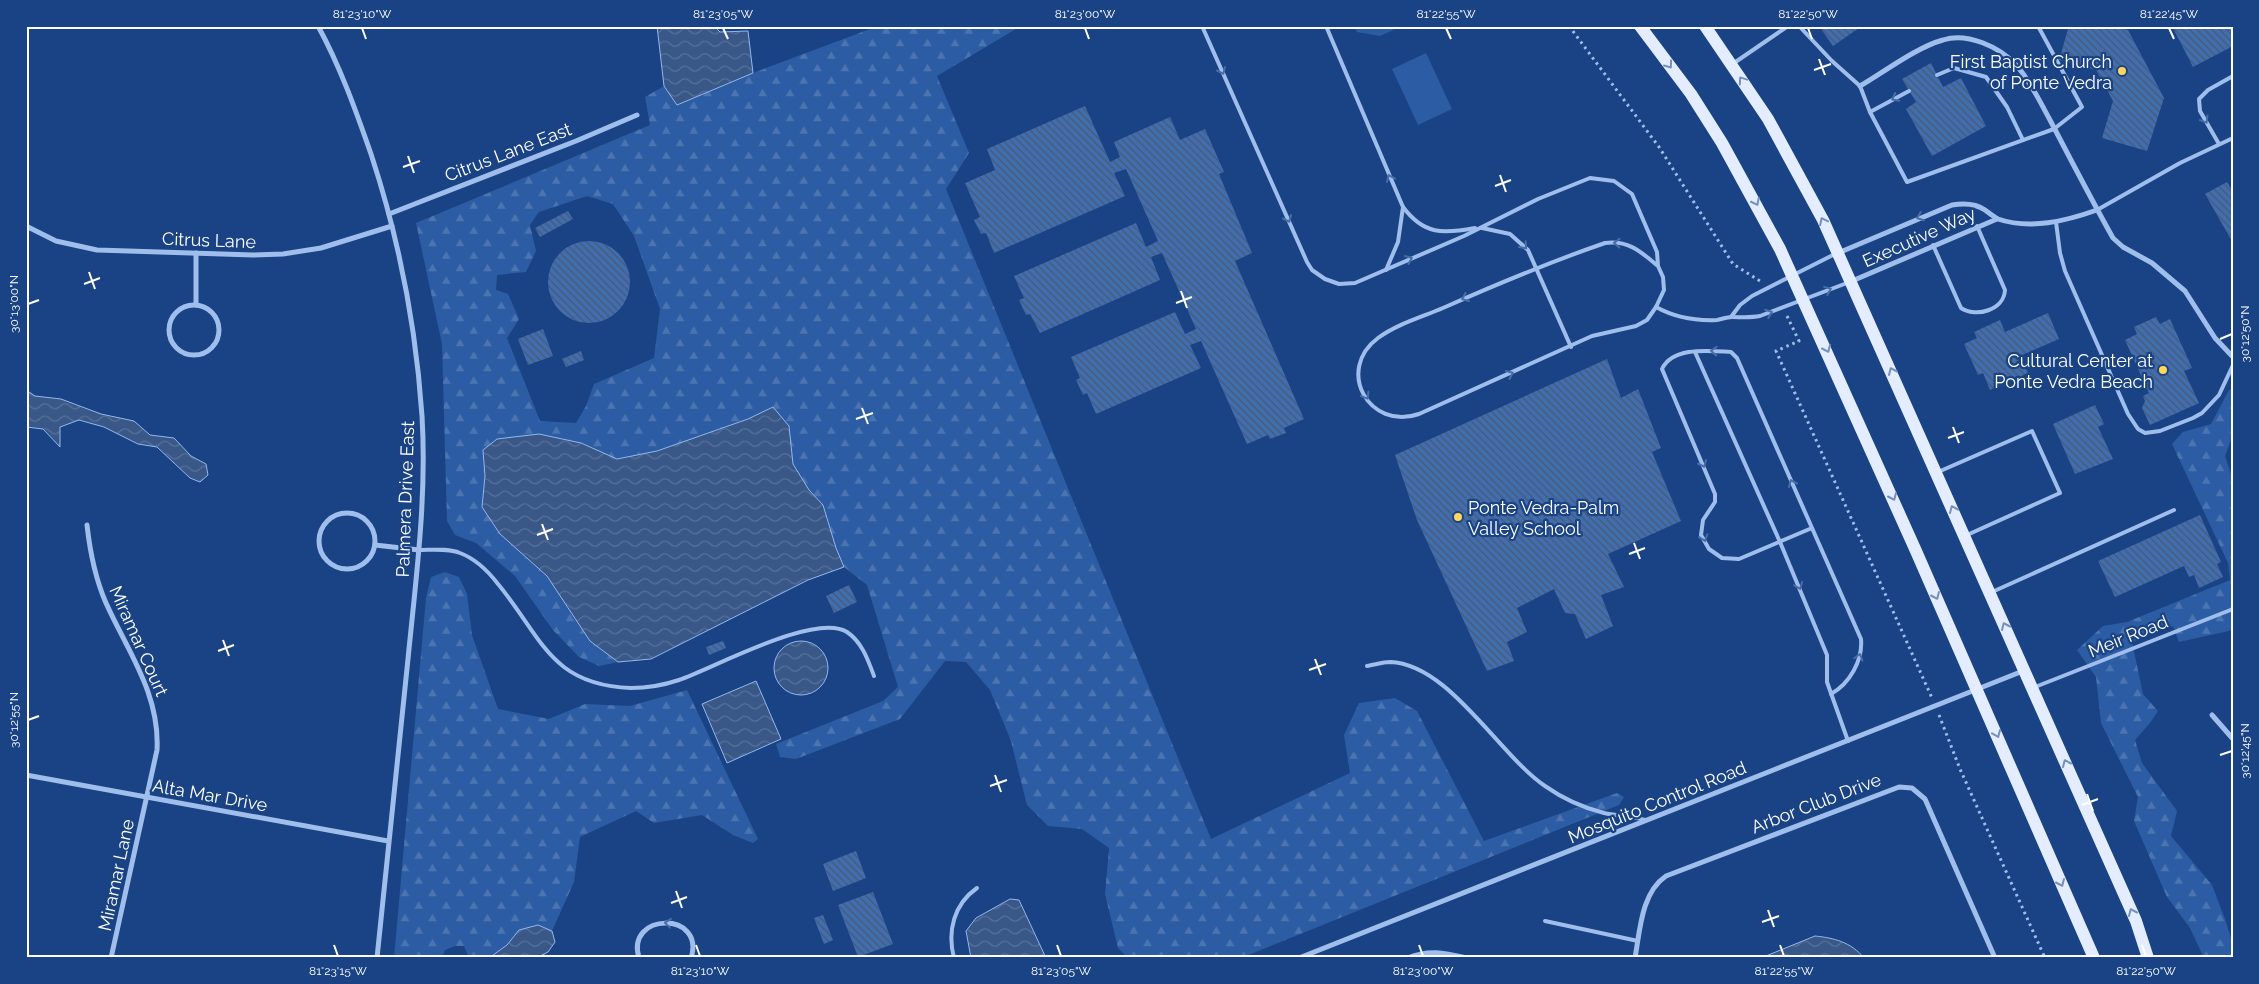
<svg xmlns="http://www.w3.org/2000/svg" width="2259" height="984" font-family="Raleway,sans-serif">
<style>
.forest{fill:url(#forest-firs);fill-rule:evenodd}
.pitch{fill:#2c5ca3}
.water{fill:url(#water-waves);stroke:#92b8ee}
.building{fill:url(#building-back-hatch)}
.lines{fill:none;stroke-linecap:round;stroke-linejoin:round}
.path{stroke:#9fbeec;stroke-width:3;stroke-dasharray:2.5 4;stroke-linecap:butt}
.lane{stroke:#9fbeec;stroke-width:4}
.street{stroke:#9fbeec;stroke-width:5}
.primary{stroke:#e4edff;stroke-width:12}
.oneway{stroke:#7490bc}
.oneway2{stroke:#486ea9}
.ticks{fill:none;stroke:#fff;stroke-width:2}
.poi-dot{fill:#fed75b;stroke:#194385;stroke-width:2}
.labels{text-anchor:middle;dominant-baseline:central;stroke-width:4.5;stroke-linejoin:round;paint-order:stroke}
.poi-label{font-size:18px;fill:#fff;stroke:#194385;text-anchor:end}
.street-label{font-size:18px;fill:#fff;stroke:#194385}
.neatline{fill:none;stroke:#fff;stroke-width:2}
.ticks-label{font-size:12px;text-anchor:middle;fill:#fff}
</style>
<defs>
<pattern id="forest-firs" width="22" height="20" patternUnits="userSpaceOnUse" patternTransform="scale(1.25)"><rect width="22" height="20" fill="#2c5ca3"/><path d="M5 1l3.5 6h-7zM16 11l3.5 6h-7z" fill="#4c74b1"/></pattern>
<pattern id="water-waves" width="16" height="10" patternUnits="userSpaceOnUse" patternTransform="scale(1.25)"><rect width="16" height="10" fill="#395888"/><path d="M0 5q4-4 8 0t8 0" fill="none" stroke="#57719a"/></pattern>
<pattern id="building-back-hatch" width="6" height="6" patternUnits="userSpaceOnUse" patternTransform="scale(1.25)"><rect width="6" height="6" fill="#426dae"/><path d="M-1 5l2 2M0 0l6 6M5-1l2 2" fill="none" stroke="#485973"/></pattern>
</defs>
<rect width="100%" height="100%" fill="#194385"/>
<g class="forest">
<path d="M878,26H1021L937,76L969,153L946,189L1211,839L1350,773L1344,735L1359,703L1395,698L1417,711L1484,841L1617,793L1624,797L1619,805L1241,958H1128L1118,948L1105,894L1109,848L1082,829L1048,826L1027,805L1011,741L990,690L966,662L945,661L900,719L796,759L780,757L776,744L883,701L898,687L867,585L844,567L836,548L823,505L809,490L793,464L789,426L773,407L748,419L657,451L616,459L581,443L483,450L485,476L482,507L500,534L547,576L590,641L618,662L599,666L579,657L553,630L515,576L476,543L455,535L447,521L442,344L416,223L650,125L645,97L664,86L677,105L753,73ZM587,196L613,204L634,236L660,309L654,358L594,384L586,406L576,423L540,421L507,338L519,319L508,294L496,290L497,275L526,272L536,251L530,225L539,212Z"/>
<polygon points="2233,388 2233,435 2225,456 2233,480 2233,630 2179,642 2173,626 2132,642 2143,694 2158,711 2150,723 2135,740 2142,763 2177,811 2171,836 2212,885 2226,922 2233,945 2233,958 2204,958 2190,928 2167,897 2134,821 2138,797 2101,723 2096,677 2077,650 2103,626 2127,622 2230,580 2228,563 2172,444 2183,432 2211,424 2229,390"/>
<polygon points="445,572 459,577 467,594 472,635 498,709 549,719 585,704 630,706 687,690 758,839 753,843 733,835 702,815 654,823 636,811 580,837 574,882 552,931 538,925 519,930 507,945 489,958 469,958 464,946 455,946 445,950 442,958 394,958 426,598 431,577"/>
</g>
<g class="pitch">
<polygon points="1354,26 1402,26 1380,36 1357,32"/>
<polygon points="1426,53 1452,109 1418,125 1392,69"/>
</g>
<g class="water">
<polygon points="657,26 714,26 720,32 748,31 753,73 677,105 664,86"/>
<polygon points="26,390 35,396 61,399 101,414 134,421 150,435 174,438 191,456 206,464 208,475 200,482 190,478 157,447 138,444 104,427 79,420 60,427 60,447 43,429 26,427"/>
<polygon points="773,407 789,426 793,464 809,490 823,505 836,548 844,567 808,580 651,659 618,662 590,641 547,576 500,534 482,507 485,476 483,450 497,439 539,434 581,443 617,459 657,451 748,419"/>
<circle cx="801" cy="668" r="27"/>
<polygon points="756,681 781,739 727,763 702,704"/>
<polygon points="1010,899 1019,900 1046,958 971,958 966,931 976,918"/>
<polygon points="538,925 552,931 555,942 548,952 537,958 489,958 507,945 519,930"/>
<path d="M1815,936C1834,938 1851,942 1864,958H1761Z"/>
</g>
<g class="building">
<polygon points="1819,26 1862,26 1833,46"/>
<polygon points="2069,26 2110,26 2128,30 2164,98 2147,151 2102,138 2113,101 2096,70 2059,60"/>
<polygon points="2172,26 2233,26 2233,46 2193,67"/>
<polygon points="1931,63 1943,87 1961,78 1986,126 1932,156 1906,109 1916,102 1902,79"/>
<polygon points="1085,106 1110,162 1120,157 1114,142 1170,117 1180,140 1205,129 1224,172 1219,174 1252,253 1235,261 1304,419 1284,428 1286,433 1270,439 1268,435 1247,444 1201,341 1190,345 1201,368 1096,414 1087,393 1083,395 1076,380 1080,378 1071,357 1175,312 1185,334 1196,329 1162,253 1151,257 1160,280 1040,333 1030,314 1026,315 1019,300 1024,298 1014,276 1136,223 1146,247 1158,241 1126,169 1114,173 1125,196 994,253 986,233 981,234 974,220 980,217 965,183 995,170 987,149"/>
<polygon points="2227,182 2233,192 2233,243 2205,194"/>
<polygon points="568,211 573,219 540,237 535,228"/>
<circle cx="589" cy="282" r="41"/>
<polygon points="2048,313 2059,339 2020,356 2028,373 1990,390 1983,373 1978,375 1964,344 1977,338 1974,332 2000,320 2005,332"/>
<polygon points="2156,317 2160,324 2170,319 2192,368 2184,371 2199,403 2150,425 2142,408 2145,401 2143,396 2149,393 2125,340 2137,334 2134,327"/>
<polygon points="543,329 553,356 528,365 518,339"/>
<polygon points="581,351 584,360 566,367 562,359"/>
<polygon points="1607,359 1621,398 1638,389 1661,448 1652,452 1681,521 1608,554 1624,587 1601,595 1613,626 1586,639 1575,614 1565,613 1554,589 1517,608 1527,632 1507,642 1514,661 1487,671 1417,520 1395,455"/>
<polygon points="2095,405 2104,424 2098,427 2113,459 2075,474 2053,424"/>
<polygon points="2200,515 2221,562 2217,564 2223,577 2199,588 2194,575 2189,577 2184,566 2115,597 2098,561"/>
<polygon points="849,585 857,602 834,613 826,596"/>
<polygon points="723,641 726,648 709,655 706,647"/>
<polygon points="856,851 866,878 833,891 823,864"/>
<polygon points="873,892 893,944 858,957 838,905"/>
<polygon points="823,915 833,940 824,944 814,918"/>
</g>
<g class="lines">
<g class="path">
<polyline points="1569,26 1659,147 1733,264 1760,281"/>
<polyline points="1787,316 1799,341 1776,351 1932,698"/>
<polyline points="1939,715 1960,769 2045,958"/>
</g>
<g class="lane">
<path d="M1202,26L1307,262L1312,270L1325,279L1339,284L1355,283L1464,236L1538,199L1590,178L1614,181L1632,194L1657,252L1658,266L1663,277L1664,290L1656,307L1647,320L1636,326L1592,336L1419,414C1369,431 1335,370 1378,338C1397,324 1422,317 1443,308C1497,284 1550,262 1605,243C1629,240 1641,252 1658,266"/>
<path d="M1326,26L1403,207C1424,235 1443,234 1475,228"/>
<polyline points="1799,26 1832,61 1860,86 1870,112"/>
<polyline points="1734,63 1788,26"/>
<polyline points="1937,75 1954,68 1986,77 2007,107 2023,140"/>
<polyline points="1909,91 1870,112 1907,182 2054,129 2082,107 2038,26"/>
<polyline points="2219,144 2200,111 2199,99 2208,90 2233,76"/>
<polyline points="2097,210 2180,163 2233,138"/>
<polyline points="2056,222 2060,253 2065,271 2128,414 2138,429 2145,433 2160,431 2193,418 2202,413 2219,395 2233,365"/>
<polyline points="1482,228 1510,234 1528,250 1571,347"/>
<path d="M1933,245L1961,308C1976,318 2004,310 2005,290L1977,226"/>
<polyline points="1386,270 1398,242 1403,207"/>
<path d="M1656,307C1674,317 1696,321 1717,320C1722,319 1727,317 1732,317C1742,317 1750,318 1760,316L1847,283"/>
<polyline points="1731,317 1740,305 1752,296 1835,254"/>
<polyline points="1695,352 1780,542 1827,655 1827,682 1848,741"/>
<polyline points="1938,472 2032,431 2060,493 1967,535"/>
<path d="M1812,528L1739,559L1722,558L1709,549L1701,535L1703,520L1715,502V494L1662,369C1673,346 1710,351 1731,352L1737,358L1861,639C1863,661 1849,684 1831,694"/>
<path d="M419,550C432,550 448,548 460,553C476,559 488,571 498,584C542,637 550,685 631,688C647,688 664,685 679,680C714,668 815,612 847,632C862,642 868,660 874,676"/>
<polyline points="1992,592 2174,510"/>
<path d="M1367,666C1374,665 1383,662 1390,662C1449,664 1498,754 1545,786C1562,798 1584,808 1604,813C1618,816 1631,816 1645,820"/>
<polyline points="2035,687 2233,609"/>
<polyline points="1545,921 1638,941"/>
<path d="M954,958C947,931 954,904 977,888"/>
</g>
<g class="street">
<path d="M318,26C340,66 356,111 371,154C399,239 416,326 422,416C427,497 416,578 408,659C397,758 387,858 377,958"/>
<path d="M1860,86C1884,72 1917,47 1943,40C1967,32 2000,47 2016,65C2030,80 2040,102 2050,120C2071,160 2091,199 2113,238L2123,247L2152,263L2185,291L2215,338L2233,357"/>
<polyline points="389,214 576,141 637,115"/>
<polyline points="26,226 56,241 97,250 253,255 283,254 321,248 392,226"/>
<polyline points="196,253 196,305"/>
<path d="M1838,253L1952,205C1964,203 1975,203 1985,210C1989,213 1994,217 1998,219C2030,230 2066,221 2097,210"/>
<polyline points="1852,281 1997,219"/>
<circle cx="194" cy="330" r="25"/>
<circle cx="347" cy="541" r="28"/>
<path d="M87,525C90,552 95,578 106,603C128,652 160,694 157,750L111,958"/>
<polyline points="375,545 419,550"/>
<polyline points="2212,715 2233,739"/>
<polyline points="26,775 388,841"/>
<path d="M639,958C625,912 706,911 691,958"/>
<polyline points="1299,958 2023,671"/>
<path d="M1408,958C1429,949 1445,953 1467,958"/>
<path d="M1635,958C1640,931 1641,893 1666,876L1899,787L1912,788L1925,799L1995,958"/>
</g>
<g class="primary">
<polyline points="1640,26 1691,94 1722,143 1780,249 1916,551 2094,958"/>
<polyline points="1705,26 1768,119 1823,220 2136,921 2148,958"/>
</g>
</g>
<defs><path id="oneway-chevron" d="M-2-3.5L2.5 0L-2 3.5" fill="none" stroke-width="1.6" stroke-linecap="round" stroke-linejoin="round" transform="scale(1.25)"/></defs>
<g class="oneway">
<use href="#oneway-chevron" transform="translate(1669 65) rotate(54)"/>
<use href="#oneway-chevron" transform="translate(1742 80) rotate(-124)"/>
<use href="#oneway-chevron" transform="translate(1756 202) rotate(63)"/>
<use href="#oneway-chevron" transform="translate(1823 221) rotate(-116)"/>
<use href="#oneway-chevron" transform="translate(1827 349) rotate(66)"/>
<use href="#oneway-chevron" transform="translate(1892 371) rotate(-114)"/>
<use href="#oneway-chevron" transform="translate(1893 497) rotate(66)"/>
<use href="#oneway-chevron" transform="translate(1953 509) rotate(-114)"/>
<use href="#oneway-chevron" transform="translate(1936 596) rotate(66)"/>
<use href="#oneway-chevron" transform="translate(2005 626) rotate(-114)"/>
<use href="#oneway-chevron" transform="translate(1997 734) rotate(67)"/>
<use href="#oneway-chevron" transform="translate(2066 763) rotate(-114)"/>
<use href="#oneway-chevron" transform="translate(2061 883) rotate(66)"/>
<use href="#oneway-chevron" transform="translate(2132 912) rotate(-114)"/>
</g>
<g class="oneway2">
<use href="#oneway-chevron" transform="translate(1222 71) rotate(66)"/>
<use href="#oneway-chevron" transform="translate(1895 98) rotate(153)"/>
<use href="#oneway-chevron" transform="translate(2205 120) rotate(59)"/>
<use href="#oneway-chevron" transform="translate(1390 178) rotate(-113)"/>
<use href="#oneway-chevron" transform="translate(1920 217) rotate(159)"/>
<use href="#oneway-chevron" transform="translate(1288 219) rotate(66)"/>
<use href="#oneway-chevron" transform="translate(1617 243) rotate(-177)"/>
<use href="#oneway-chevron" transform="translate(1524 246) rotate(48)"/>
<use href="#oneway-chevron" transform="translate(1409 259) rotate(-24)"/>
<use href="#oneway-chevron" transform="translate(1828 290) rotate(-22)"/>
<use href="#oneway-chevron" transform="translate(1465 298) rotate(156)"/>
<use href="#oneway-chevron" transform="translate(1769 313) rotate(-21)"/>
<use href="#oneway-chevron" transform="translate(1714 351) rotate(-177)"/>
<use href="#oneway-chevron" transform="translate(1510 374) rotate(-24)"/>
<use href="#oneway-chevron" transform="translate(1366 396) rotate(59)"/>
<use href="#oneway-chevron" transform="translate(1703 464) rotate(66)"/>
<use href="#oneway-chevron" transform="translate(1792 483) rotate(-114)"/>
<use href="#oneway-chevron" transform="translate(1704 538) rotate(71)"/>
<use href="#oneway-chevron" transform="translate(1799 586) rotate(67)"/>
<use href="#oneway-chevron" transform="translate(1859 657) rotate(-74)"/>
<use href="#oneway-chevron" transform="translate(668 923) rotate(-174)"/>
</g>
<path class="ticks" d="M362,28L366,39M723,28L728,39M1085,28L1089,39M1446,28L1451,39M1808,28L1812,39M2169,28L2174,39M1819,59L1825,75M1814,70L1831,64M408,156L414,173M403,167L420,161M1500,175L1506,192M1495,186L1511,180M89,272L95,289M84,284L100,278M1181,291L1187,308M1176,303L1192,297M28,304L39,300M2220,339L2232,334M862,408L868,424M856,419L873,413M1953,427L1959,443M1948,438L1964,432M542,524L548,540M537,535L553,529M1634,543L1640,559M1629,554L1645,548M223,640L229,656M218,651L234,645M1315,659L1321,675M1309,670L1326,664M28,720L39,716M2220,755L2232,751M995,775L1001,792M990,786L1007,780M2087,794L2093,811M2082,805L2098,799M676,891L682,908M671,903L687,897M1768,910L1774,927M1762,922L1779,916M334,945L338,956M696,945L700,956M1057,945L1061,956M1419,945L1423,956M1780,945L1784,956M2142,945L2146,956"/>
<g class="poi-dot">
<circle cx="2122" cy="71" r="5"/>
<circle cx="2163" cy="370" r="5"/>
<circle cx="1458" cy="517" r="5"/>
</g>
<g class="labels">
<g class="poi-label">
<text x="2112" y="61">First Baptist Church<tspan x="2112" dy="21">of Ponte Vedra</tspan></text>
<text x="2153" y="360">Cultural Center at<tspan x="2153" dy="21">Ponte Vedra Beach</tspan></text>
<text x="1468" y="507" text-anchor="start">Ponte Vedra-Palm<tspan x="1468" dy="21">Valley School</tspan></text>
</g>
<g class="street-label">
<text transform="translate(508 152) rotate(-21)">Citrus Lane East</text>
<text transform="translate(1919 237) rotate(-24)">Executive Way</text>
<text transform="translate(209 240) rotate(2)">Citrus Lane</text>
<text transform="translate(405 499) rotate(-88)">Palmera Drive East</text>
<text transform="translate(2128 636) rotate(-22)">Meir Road</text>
<text transform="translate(139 641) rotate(66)">Miramar Court</text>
<text transform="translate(210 795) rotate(10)">Alta Mar Drive</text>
<text transform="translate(1657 802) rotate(-22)">Mosquito Control Road</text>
<text transform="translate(1816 803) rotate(-21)">Arbor Club Drive</text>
<text transform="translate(116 875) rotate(-78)">Miramar Lane</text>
</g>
</g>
<rect width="2259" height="984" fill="none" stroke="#194385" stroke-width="55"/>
<rect x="28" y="28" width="2204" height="928" class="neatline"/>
<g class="ticks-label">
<text x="362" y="18">81°23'10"W</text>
<text x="723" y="18">81°23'05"W</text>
<text x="1085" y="18">81°23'00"W</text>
<text x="1446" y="18">81°22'55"W</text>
<text x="1808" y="18">81°22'50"W</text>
<text x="2169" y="18">81°22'45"W</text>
<text transform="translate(14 304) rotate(-90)" y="4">30°13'00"N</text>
<text transform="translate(2245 334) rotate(-90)" y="4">30°12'50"N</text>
<text transform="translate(14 720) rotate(-90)" y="4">30°12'55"N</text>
<text transform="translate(2245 751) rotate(-90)" y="4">30°12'45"N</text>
<text x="338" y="975">81°23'15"W</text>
<text x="700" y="975">81°23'10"W</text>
<text x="1061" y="975">81°23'05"W</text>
<text x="1423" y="975">81°23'00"W</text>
<text x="1784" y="975">81°22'55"W</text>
<text x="2146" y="975">81°22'50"W</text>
</g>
</svg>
